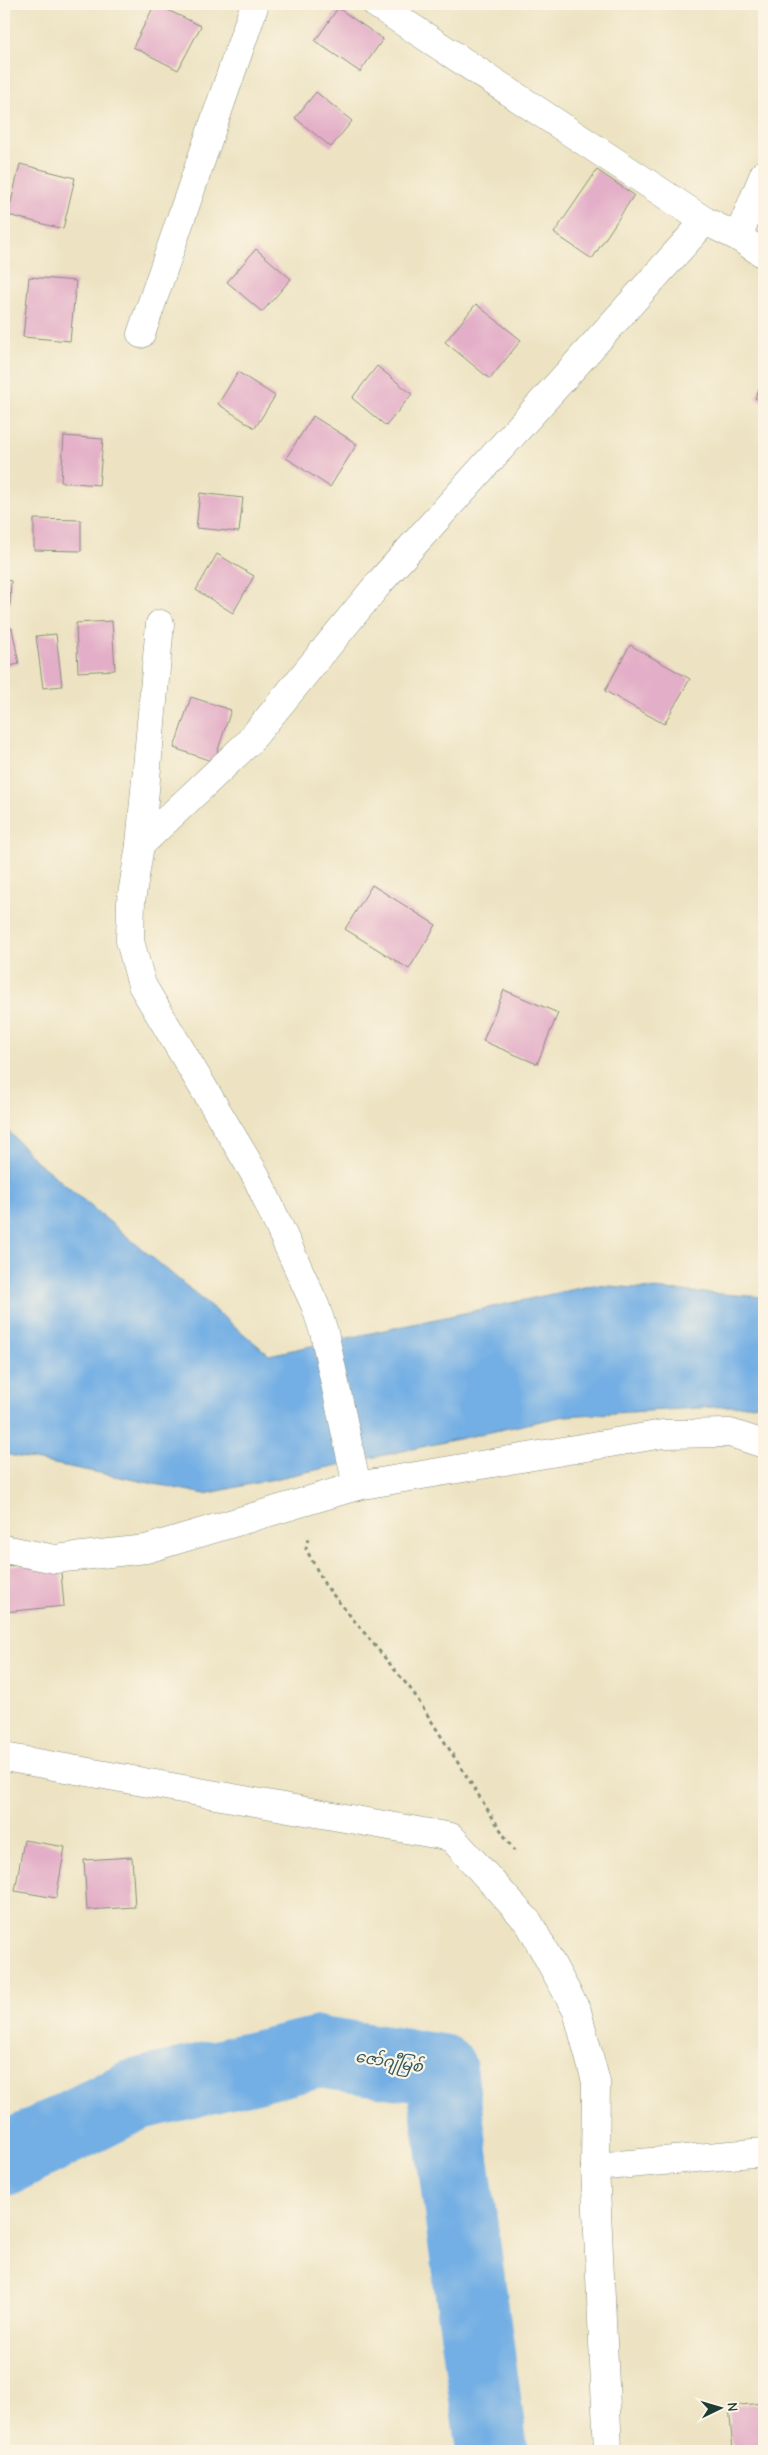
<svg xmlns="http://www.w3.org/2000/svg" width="768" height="2455" font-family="'Comic Neue','Noto Sans Myanmar',sans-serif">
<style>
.water{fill:#73afe4;stroke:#49768c}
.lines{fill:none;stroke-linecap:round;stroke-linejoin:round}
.river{stroke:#73afe4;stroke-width:72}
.building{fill:#e3aec7}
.minor-casing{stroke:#86907c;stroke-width:29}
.path{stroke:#86907c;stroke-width:3;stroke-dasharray:4 4;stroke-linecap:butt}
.minor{stroke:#fff;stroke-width:28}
.labels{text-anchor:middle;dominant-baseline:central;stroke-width:4.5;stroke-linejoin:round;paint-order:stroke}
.water-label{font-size:16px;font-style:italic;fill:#345a60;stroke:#fcf5e5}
</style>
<rect width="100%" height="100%" fill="#fcf5e5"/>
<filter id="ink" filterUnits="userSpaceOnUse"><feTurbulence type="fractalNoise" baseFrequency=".02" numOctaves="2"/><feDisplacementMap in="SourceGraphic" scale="10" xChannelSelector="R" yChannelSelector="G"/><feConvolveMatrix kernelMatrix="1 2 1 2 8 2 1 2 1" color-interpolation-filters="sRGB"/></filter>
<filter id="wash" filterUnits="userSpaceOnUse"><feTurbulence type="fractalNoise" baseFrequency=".0096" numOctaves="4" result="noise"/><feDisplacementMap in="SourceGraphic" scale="20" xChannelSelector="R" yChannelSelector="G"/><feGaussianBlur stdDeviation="1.12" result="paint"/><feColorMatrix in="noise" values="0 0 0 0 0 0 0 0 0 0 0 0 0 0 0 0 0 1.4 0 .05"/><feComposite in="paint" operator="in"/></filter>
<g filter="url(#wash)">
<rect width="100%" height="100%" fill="#ede3c3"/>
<polygon class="water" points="4,1126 33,1158 269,1355 594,1285 764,1297 764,1404 564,1416 205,1494 4,1454"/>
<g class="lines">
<polyline class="river" points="4,2160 135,2095 320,2052 441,2070 492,2451"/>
</g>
<g id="blocks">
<g class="building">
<polygon points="155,4 201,26 178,70 133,47"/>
<polygon points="338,8 383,39 360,72 315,41"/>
<polygon points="316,92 352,121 331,147 295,118"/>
<polygon points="20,164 75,178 63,229 8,215"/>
<polygon points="597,170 634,195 592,259 554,233"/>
<polygon points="256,249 291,279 262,312 227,282"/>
<polygon points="29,277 76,281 70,341 23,337"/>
<polygon points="476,304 521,340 490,379 445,342"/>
<polygon points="377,366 412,394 386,426 352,398"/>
<polygon points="238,372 275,396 255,428 218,404"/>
<polygon points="764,379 764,403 755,398"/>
<polygon points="313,416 357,444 330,487 286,458"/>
<polygon points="64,436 103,439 99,485 61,482"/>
<polygon points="200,493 243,498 239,532 196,528"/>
<polygon points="34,519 81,520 81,551 34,550"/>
<polygon points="217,554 254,576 233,613 196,590"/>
<polygon points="4,580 11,581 10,605 4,604"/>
<polygon points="112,621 115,670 78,672 76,623"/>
<polygon points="12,628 19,664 4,667 4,629"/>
<polygon points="56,634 62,686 43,688 36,636"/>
<polygon points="630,645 690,679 664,724 605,691"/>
<polygon points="191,697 231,710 214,762 174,748"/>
<polygon points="372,885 436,925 409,969 345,929"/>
<polygon points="504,990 558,1013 537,1064 483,1041"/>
<polygon points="60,1561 64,1606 4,1612 4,1566"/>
<polygon points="24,1840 65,1847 56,1898 15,1891"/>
<polygon points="132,1857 135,1907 87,1910 84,1860"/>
<polygon points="764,2403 764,2451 733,2451 729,2406"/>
</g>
</g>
</g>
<g filter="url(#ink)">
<use href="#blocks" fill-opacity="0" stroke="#86907c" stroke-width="1"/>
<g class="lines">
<g class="minor-casing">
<g id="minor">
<polyline points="376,4 705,221 738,237 764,254"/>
<polyline points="738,237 764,174"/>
<polyline points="141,334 255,4"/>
<polyline points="160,624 140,845 131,901 130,941 142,985 256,1176 315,1305 324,1332 357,1486"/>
<polyline points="140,845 248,743 380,582 705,221"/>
<polyline points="4,1549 55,1559 146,1549 357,1486 663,1434 730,1433 764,1444"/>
<polyline points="4,1757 451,1837 529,1923 577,2011 596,2082 595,2167 608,2451"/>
<polyline points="595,2167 764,2152"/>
</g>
</g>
<polyline class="path" points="308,1538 306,1549 325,1585 413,1692 514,1851"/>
<use href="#minor" class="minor"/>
</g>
</g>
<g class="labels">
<g class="water-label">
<text transform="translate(389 2062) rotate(9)">ဇော်ဂျီမြစ်</text>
</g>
</g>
<rect width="768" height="2455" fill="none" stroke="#fcf5e5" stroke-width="20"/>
<g transform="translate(720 2408) rotate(85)" stroke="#fcf5e5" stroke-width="4" paint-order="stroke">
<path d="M0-4L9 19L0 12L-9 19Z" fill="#1f3d34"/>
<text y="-8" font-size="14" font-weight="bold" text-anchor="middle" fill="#1f3d34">N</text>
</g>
</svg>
